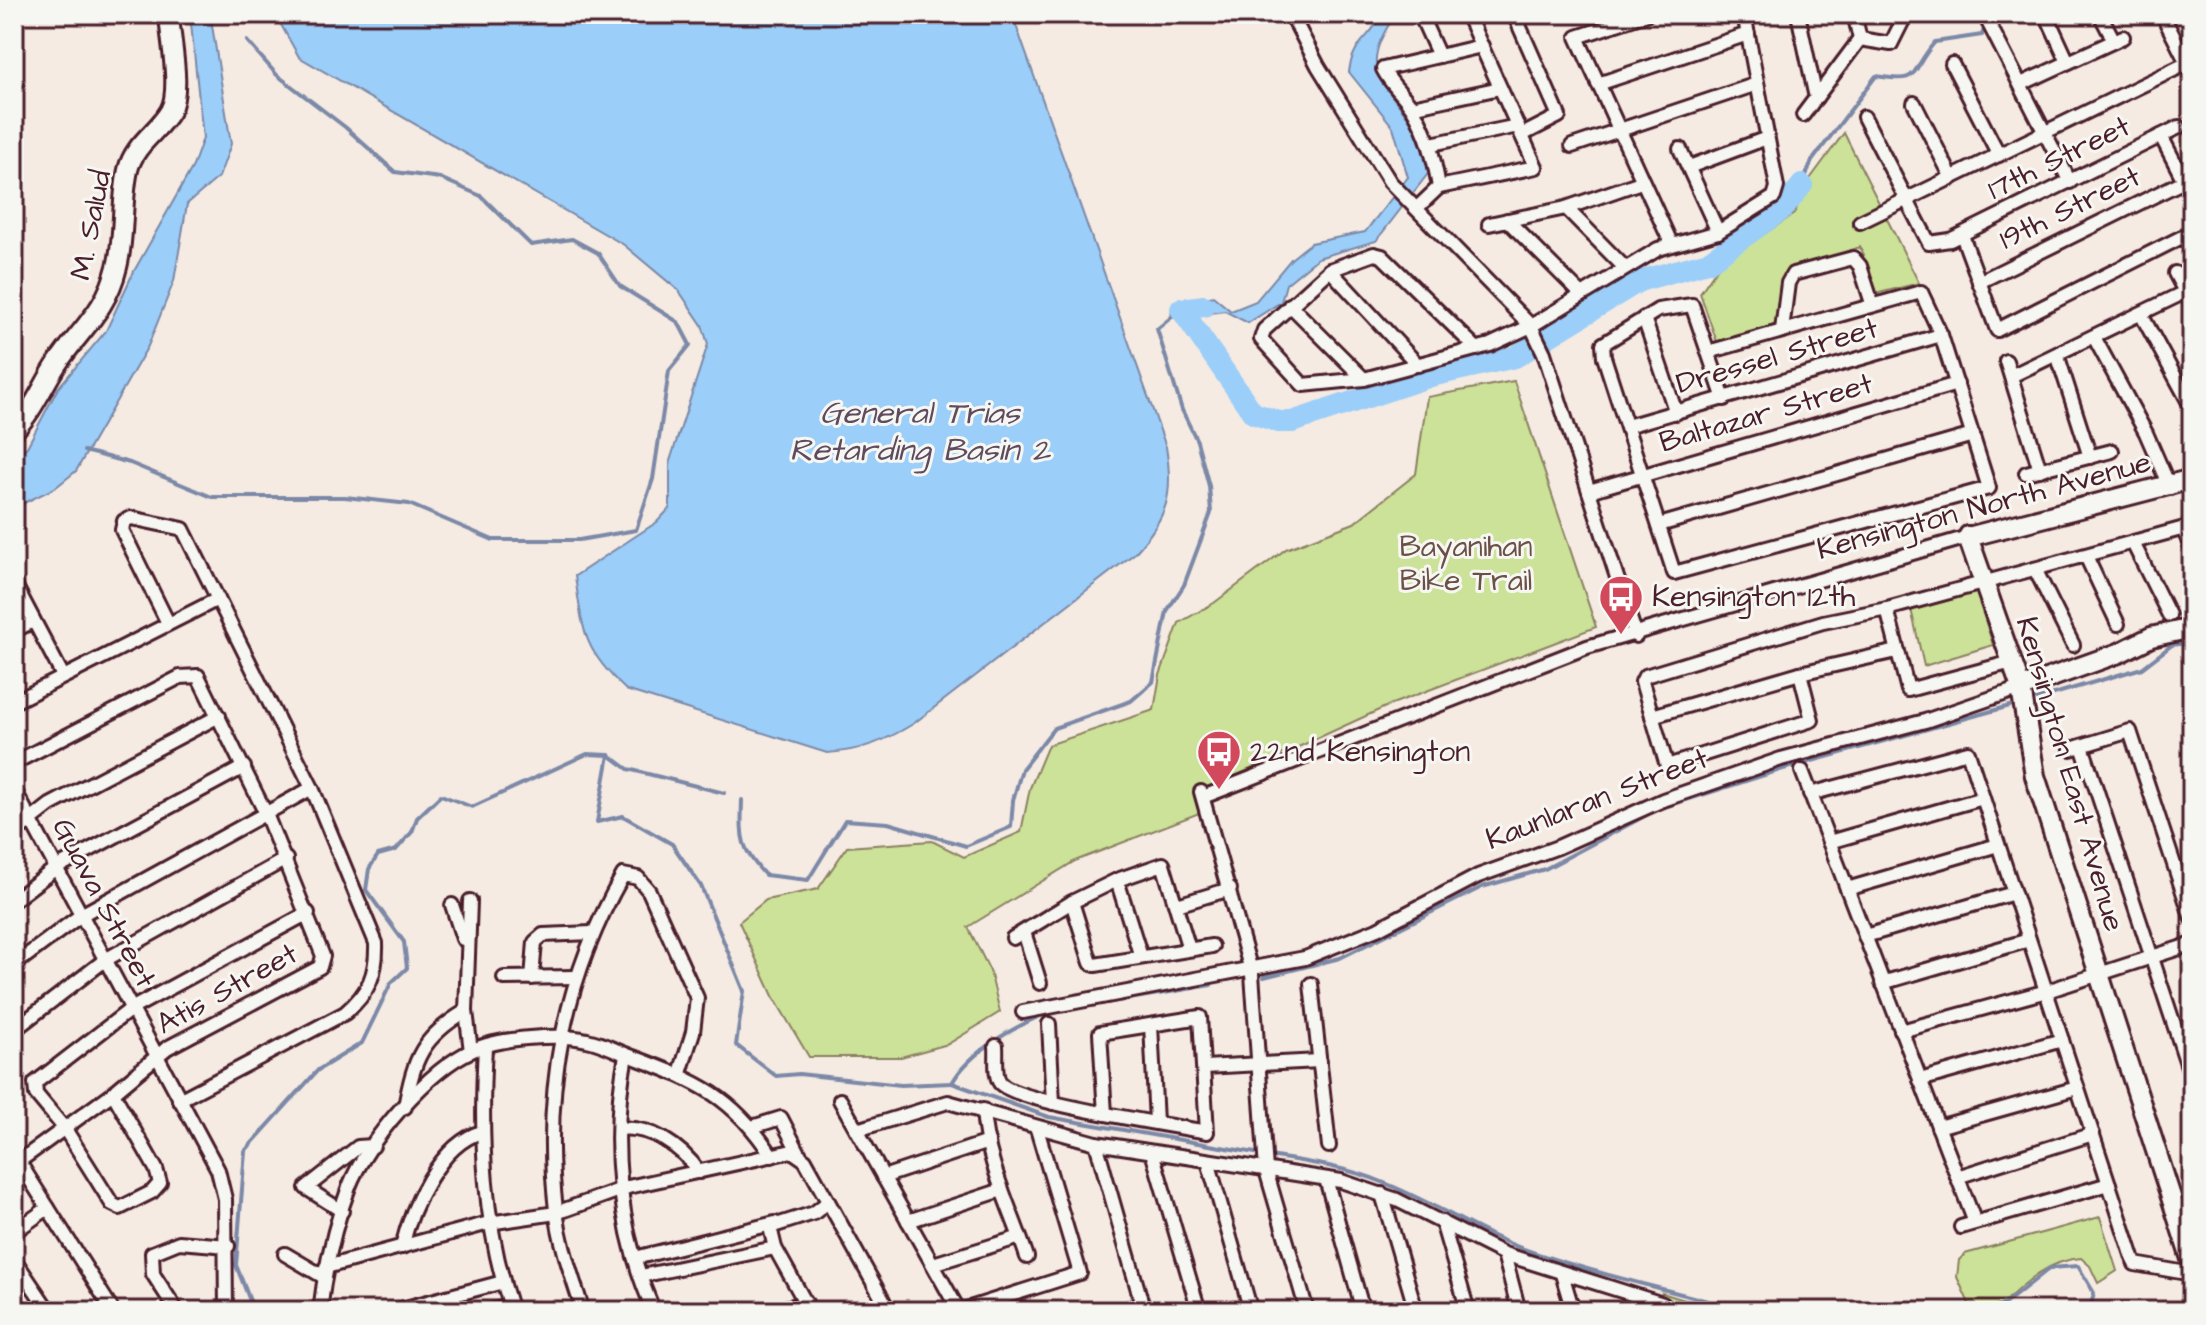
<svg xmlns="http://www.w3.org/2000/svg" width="2206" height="1325" font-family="'Architects Daughter',sans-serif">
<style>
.green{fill:#cce298;stroke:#8b8062;stroke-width:2}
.water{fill:#9bcef9;stroke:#7b88a7;stroke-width:2}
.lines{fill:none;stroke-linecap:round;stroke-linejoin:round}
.stream{stroke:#7b88a7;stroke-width:4}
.river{stroke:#9bcef9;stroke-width:22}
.street-casing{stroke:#4a1f2b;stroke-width:18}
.secondary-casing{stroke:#4a1f2b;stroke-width:24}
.street{stroke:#f6f6f2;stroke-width:12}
.secondary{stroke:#f6f6f2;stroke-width:18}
.labels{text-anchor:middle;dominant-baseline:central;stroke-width:6;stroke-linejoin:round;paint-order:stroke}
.street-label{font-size:30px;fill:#4a1f2b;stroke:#f6f6f2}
.park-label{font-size:30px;fill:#6a5046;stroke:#f6f6f2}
.poi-label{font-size:30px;fill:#4a1f2b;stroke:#f6f6f2;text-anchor:start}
.water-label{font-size:32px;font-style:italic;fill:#5e4b5e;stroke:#f6f6f2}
</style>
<rect width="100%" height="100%" fill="#f5ebe2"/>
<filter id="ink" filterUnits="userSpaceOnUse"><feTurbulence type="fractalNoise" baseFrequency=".0125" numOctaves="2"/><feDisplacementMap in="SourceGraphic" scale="16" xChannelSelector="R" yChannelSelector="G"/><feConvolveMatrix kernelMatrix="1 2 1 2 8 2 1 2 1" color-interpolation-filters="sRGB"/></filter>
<g filter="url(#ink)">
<g class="green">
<polygon points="1844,133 1919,283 1875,294 1860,247 1787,271 1776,328 1717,342 1700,293 1720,264 1794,214 1810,179"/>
<polygon points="1514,381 1596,627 1392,704 1196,794 1202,812 1075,861 968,927 990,971 1000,1012 948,1044 901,1057 809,1057 773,996 739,922 766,900 818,889 847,847 932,841 964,857 1021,832 1030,788 1048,745 1154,710 1160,675 1179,623 1214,603 1286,549 1354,523 1416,474 1427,397"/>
<polygon points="1976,591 1993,645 1924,666 1911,609"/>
<path d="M2100,1217L2117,1271L2098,1283L2090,1266L2081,1258C2046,1261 2025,1283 2000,1306H1970L1957,1277L1959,1260L1965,1254Z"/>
<polygon points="1662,1293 1720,1311 1668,1311"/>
</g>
<g class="water">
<polygon points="190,14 210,14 211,19 231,144 219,177 187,204 174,281 148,346 76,471 55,488 14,508 14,455 27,447 58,388 106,331 133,273 193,166 203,138"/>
<path d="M275,14H1012L1166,447C1174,495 1168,516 1135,553L913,724C885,741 861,751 827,753L626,690C583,649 583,632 575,576L657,522L670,508V461L708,344L702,325L679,291L624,245L299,57Z"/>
<path d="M1382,14H1396C1354,73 1386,81 1416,129C1423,141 1426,158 1430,171L1376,241L1318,258L1286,284L1281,302L1248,323L1225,311L1171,318L1172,307L1213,296L1231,311L1256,301L1291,259L1311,243L1365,232L1408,177L1393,127L1349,72C1353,40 1370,40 1382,14Z"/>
</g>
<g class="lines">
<g class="stream">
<path d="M1802,185L1812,161L1876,76C1923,84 1908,73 1935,42L1982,35L1986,24"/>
<polyline points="84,451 130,463 212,497 345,497 409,504 493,540 579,540 636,530 653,479 669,371 690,345 678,322 620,286 598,253 572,239 531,245 481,196 440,178 395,172 345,127 277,75 247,41"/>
<polyline points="2037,699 2142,668 2172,645 2192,642"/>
<path d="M609,755L597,822L623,816L672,844L701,886L744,991L736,1045L776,1076L799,1074L901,1085L952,1083C970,1051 1014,1027 1047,1013"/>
<path d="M742,800C741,837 739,847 765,875L808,880L845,820L888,823L966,846L1011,827L1013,800L1022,769L1054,728L1131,701L1153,682L1167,611L1184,585L1211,513L1209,486L1197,441L1182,410L1157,329L1173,316"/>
<polyline points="1264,977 1340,958 1482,887 1545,869 1658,809 1783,769 2010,706"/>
<polyline points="1064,1010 1211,985"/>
<polyline points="952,1083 1049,1117 1261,1154"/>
<path d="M1269,1156C1307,1162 1347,1167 1382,1182C1434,1202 1479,1234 1532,1252C1601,1276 1673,1290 1743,1311"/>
<polyline points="254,1311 236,1265 245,1151 318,1070 362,1043 391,983 407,968 404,942 366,890 369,869 378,855 396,850 412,832 417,818 441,795 472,807 587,754 609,755 628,769 724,793"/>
<polyline points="1966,1311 2002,1306 2050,1268 2078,1266 2094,1293 2091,1305 2112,1311"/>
</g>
<polyline class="river" points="1204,306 1181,309 1253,413 1279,422 1292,422 1431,376 1515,357 1639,281 1708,262 1783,209 1802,185"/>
<g class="street-casing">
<g id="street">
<polyline points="1291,14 1318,66 1390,182 1531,326 1544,353 1636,636"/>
<polyline points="1420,14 1439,56"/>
<polyline points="1514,14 1559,116 1522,135"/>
<polyline points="1647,14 1577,37 1671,243"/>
<polyline points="1798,14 1816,98"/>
<polyline points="1854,14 1860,39"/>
<polyline points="1984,14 2070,182"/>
<polyline points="2046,14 2068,62"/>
<polyline points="2100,14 2114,41"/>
<polyline points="2162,14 2187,63"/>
<polyline points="1952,64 1999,155"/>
<polyline points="1598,84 1748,34"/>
<polyline points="2021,84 2123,37"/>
<polyline points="1914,103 1952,178"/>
<polyline points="1412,107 1500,88"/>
<polyline points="1803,115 1860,39 1891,44 1906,14"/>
<polyline points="1864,117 1929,243 1950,240 2179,127"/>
<polyline points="2161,136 2192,196"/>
<polyline points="1431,144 1518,126"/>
<polyline points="1572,146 1757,84"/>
<polyline points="1680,149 1718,232"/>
<polyline points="1689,167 1767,138"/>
<path d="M1439,187C1434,158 1428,134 1413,109C1404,95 1391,85 1383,69L1482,46"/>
<polyline points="1417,208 1439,187 1536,167 1467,14"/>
<polyline points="1566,208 1625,268"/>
<polyline points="1507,220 1582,295"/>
<polyline points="1860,222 2192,61"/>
<polyline points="1489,224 1566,208 1641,182"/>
<polyline points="1962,235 1997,330 2192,232"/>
<polyline points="1330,270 1418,365"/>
<polyline points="2175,273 2192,305"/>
<polyline points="1979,282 2184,181"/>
<polyline points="1290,305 1364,379"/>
<polyline points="2141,314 2192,408"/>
<polyline points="1644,318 1676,413"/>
<polyline points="1782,330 1788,283 1793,274 1853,258 1860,266 1872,303"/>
<polyline points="2094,337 2146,433 2170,488"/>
<polyline points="1477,349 1382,256 1374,254 1330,270 1264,330 1261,339 1303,385 1364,379 1490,345 1531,326 1658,249 1718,232 1774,197 1777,187 1744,14"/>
<polyline points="1708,352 1921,292 1941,335 1989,488 1674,573 1604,357 1603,344 1658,310 1692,305 1724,399"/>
<polyline points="2057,354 2090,457"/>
<polyline points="2006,361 2040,470"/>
<polyline points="2011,376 2185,292"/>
<polyline points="1627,426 1941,335"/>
<polyline points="2026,473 2112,451"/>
<polyline points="1589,491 1957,384"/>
<polyline points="1659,525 1973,435"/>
<polyline points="2183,529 2192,548"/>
<polyline points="2133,543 2169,615"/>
<polyline points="2086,556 2118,624"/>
<polyline points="2035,569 2073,645"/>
<polyline points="14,583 63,676"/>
<polyline points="1887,609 1908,690 2012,662"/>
<path d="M168,623L122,530L124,521L131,518L183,529L312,788L376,943C377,973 369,993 345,1013L179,1100"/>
<polyline points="14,631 33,621"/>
<polyline points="1800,673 1812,720 1667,766 1642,682 1645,676 1823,622 1887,609 2192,526"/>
<polyline points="14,702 218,599"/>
<polyline points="1652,716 1800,673 1897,651"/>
<polyline points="2082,746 2192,1079"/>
<polyline points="2071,749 2130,731 2192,919"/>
<polyline points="14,763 180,677 198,676 266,814 323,956 320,967 167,1048 113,1093 14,1165"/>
<polyline points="1802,771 1974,1220"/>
<polyline points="14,789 218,1170 225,1199 226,1311"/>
<polyline points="1201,792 1252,974 1266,1170 1307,1311"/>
<polyline points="1810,794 1968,752 2135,1264 2192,1274"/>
<polyline points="1203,797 1587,647 1968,537 1967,533"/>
<polyline points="14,833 50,805 219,716"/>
<polyline points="1829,842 1983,798"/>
<polyline points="1117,880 1141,957"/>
<polyline points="1847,889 1998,845"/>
<polyline points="14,900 56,868 244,767"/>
<polyline points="470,901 466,1011 471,1051"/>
<polyline points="1072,902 1091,963 1095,965 1212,946"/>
<polyline points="452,905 463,939"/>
<polyline points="1177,905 1230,889"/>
<polyline points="1024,932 1040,983"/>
<polyline points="1865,936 2014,893"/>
<polyline points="1013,938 1072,902 1117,880 1163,864 1189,949"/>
<polyline points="14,965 81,915 312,788"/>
<polyline points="504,978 576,977"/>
<polyline points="532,978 535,942 543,935 592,933"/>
<polyline points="1882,983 2029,940"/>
<polyline points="1311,984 1329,1146"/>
<polyline points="1023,1012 1305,958 1377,929 1478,876 1558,847 1663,800 1781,759 1925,721 2021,688"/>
<polyline points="1049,1024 1053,1103"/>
<polyline points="1151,1025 1156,1122"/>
<polyline points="14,1030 105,960 286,859"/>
<polyline points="1901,1031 2047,991 2192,944"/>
<path d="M996,1046C997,1055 994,1075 1000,1083C1015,1102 1175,1126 1207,1132L1200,1017L1100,1033L1105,1114"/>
<path d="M485,1047C480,1138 483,1224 512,1311"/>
<path d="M626,1055C610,1139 618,1233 654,1311"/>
<polyline points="1204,1067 1320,1061"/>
<polyline points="1920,1080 2062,1040"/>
<polyline points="113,1093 156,1169 160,1183 152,1192 120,1208 112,1204 65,1129 36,1094 35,1083 131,1009 308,913"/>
<polyline points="840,1100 959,1311"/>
<path d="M405,1107C414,1058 422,1037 466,1011"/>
<path d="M983,1110C986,1161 1011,1209 1027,1257"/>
<polyline points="752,1127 781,1118 800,1155"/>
<polyline points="1938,1127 2077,1088"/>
<path d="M619,1129C650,1125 682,1147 699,1172"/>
<polyline points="857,1130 948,1102 1096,1143 1341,1181 1397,1200 1504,1254 1663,1304"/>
<polyline points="1096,1143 1144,1311"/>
<polyline points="1152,1152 1199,1311"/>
<polyline points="14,1154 113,1311"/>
<polyline points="1208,1161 1251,1311"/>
<polyline points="883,1177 988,1142"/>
<polyline points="1957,1177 2093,1134"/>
<polyline points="1326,1179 1363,1311"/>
<polyline points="1382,1194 1416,1311"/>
<polyline points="342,1211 306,1188 358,1147 373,1146"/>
<polyline points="908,1221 1002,1190"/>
<polyline points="1442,1222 1468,1311"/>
<polyline points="1961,1227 2109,1184"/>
<polyline points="14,1232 48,1208"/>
<path d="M402,1247C411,1208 440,1143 482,1132"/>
<polyline points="285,1254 324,1277"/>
<polyline points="1504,1254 1519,1311"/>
<polyline points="635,1258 775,1223"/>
<polyline points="14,1259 49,1311"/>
<polyline points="933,1264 1017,1238"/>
<polyline points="326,1267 489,1223 556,1213 628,1187 792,1151 805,1160 889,1311"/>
<polyline points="1562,1274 1573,1311"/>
<polyline points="641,1276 775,1248"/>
<polyline points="177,1311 153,1274 152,1253 179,1242 228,1246"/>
<path d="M320,1311C325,1269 334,1227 349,1187C366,1142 429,1069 473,1050C498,1038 561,1033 587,1040C603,1043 618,1052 633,1057C697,1081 733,1096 772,1156"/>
<polyline points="394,1311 503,1282"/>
<polyline points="490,1311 511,1306"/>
<path d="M583,1311C573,1279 560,1244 556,1210C542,1092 564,978 623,875L638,878L649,891L697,998L693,1032L680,1073"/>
<polyline points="772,1311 806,1303"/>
<polyline points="810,1311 775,1248 770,1227 814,1213 828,1202"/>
<polyline points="960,1311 1080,1273 1037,1129"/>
<polyline points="1120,1311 1142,1304"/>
</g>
</g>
<g class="secondary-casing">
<g id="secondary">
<path d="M14,430C33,411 42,387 57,364C80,329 106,312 117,267C125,236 121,202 128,170C134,144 158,132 170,111C182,89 170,39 169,14"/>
<polyline points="2192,479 1968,537 2021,688 2035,776 2192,1262"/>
<polyline points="2021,688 2119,653 2151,637 2192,628"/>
</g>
</g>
<use href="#street" class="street"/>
<use href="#secondary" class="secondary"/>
</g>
</g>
<defs>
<g id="bus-pin" transform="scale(2.3)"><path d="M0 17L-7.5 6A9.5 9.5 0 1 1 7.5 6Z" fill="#d1495b" stroke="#f6f6f2"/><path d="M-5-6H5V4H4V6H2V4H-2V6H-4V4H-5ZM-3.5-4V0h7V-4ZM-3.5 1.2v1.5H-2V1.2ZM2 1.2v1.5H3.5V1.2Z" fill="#fff"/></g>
</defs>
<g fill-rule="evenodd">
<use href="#bus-pin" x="1621" y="597"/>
<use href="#bus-pin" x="1219" y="752"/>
</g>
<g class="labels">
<g class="street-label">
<text transform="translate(2059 158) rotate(-26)">17th Street</text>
<text transform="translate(2070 208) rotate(-26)">19th Street</text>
<text transform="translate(91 225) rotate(-79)">M. Salud</text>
<text transform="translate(1777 356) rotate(-16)">Dressel Street</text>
<text transform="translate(1766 413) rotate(-16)">Baltazar Street</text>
<text transform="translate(1984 506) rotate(-15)">Kensington North Avenue</text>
<text transform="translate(2070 774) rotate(74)">Kensington East Avenue</text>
<text transform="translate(1597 799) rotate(-21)">Kaunlaran Street</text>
<text transform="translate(104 903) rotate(62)">Guava Street</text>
<text transform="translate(227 989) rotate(-29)">Atis Street</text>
</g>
<g class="park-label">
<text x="1466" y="547">Bayanihan<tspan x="1466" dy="34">Bike Trail</tspan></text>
</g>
<g class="poi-label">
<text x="1652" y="597">Kensington 12th</text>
<text x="1250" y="752">22nd Kensington</text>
</g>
<g class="water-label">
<text x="920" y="413">General Trias<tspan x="920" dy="37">Retarding Basin 2</tspan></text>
</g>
</g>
<rect width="2206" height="1325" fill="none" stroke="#f6f6f2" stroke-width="48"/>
<rect x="24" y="24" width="2158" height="1277" fill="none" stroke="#4a1f2b" stroke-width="3" filter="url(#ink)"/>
</svg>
